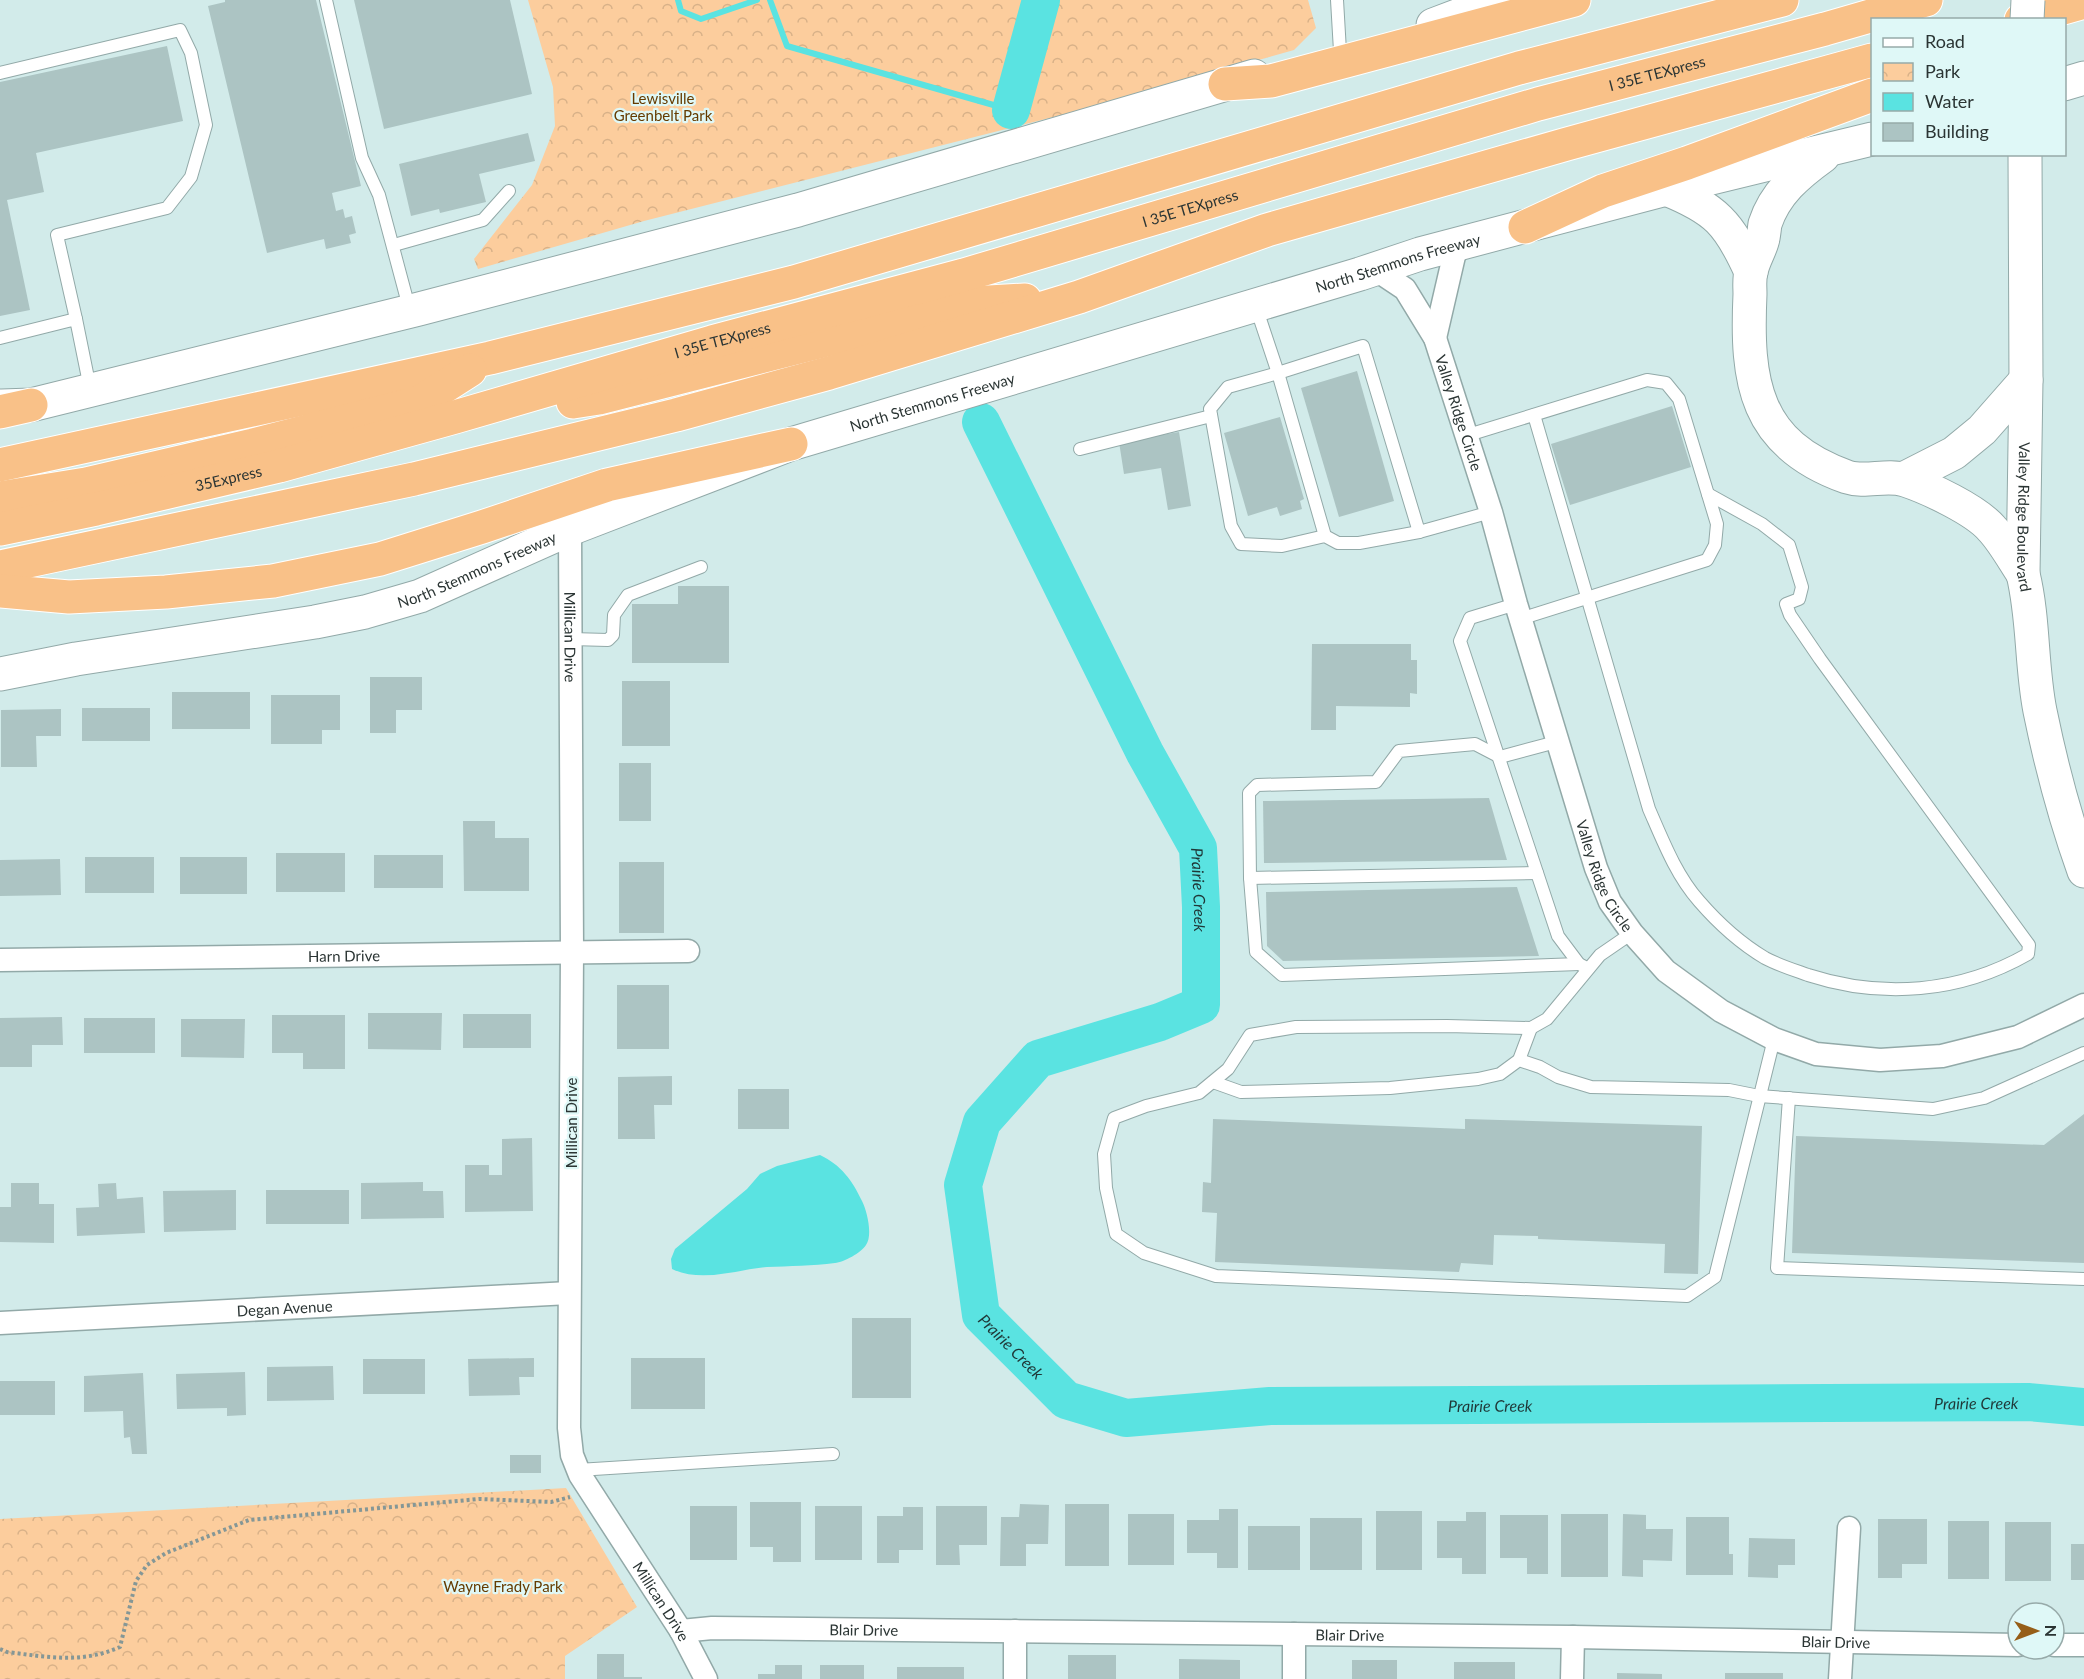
<svg xmlns="http://www.w3.org/2000/svg" width="2084" height="1679" font-family="Lato,sans-serif">
<style>
.park{fill:url(#park-crowns)}
.water{fill:#5ae3e1}
.lines{fill:none;stroke-linecap:round;stroke-linejoin:round}
.stream{stroke:#5ae3e1;stroke-width:6}
.river{stroke:#5ae3e1;stroke-width:38}
.building{fill:#acc4c3}
.service-casing{stroke:#92a9a8;stroke-width:14}
.minor-casing{stroke:#92a9a8;stroke-width:25}
.secondary-casing{stroke:#92a9a8;stroke-width:35}
.motorway-casing{stroke:#fff;stroke-width:35}
.path{stroke:#859796;stroke-width:4;stroke-dasharray:3 3;stroke-linecap:butt}
.service{stroke:#fff;stroke-width:12}
.minor{stroke:#fff;stroke-width:22}
.secondary{stroke:#fff;stroke-width:33}
.motorway{stroke:#f9c188;stroke-width:33}
.secondary-bridge-casing{stroke:#92a9a8;stroke-width:35;stroke-linecap:butt}
.secondary-bridge{stroke:#fff;stroke-width:33}
.labels{text-anchor:middle;dominant-baseline:central;stroke-width:4.5;stroke-linejoin:round;paint-order:stroke}
.street-label{font-size:15px;fill:#2b3534;stroke:#dff8f7}
.park-label{font-size:15px;fill:#653b00;stroke:#dff8f7}
.water-label{font-size:16px;font-style:italic;fill:#1f3737;stroke:#dff8f7}
</style>
<defs>
<pattern id="park-crowns" width="20" height="18" patternUnits="userSpaceOnUse" patternTransform="scale(1.5)"><rect width="20" height="18" fill="#fccd9d"/><path d="M2 6a3 3 0 1 1 6 0M12 15a3 3 0 1 1 6 0" fill="none" stroke="#d8b188"/></pattern>
</defs>
<rect width="100%" height="100%" fill="#d2ebea"/>
<g class="park">
<polygon points="528,0 1308,0 1316,28 1294,50 1081,110 644,221 478,269 474,259 532,185 555,126 553,87"/>
<polygon points="566,1488 637,1607 565,1656 565,1679 0,1679 0,1519"/>
</g>
<path class="water" d="M820,1155C841,1165 852,1180 862,1201C867,1211 873,1235 866,1245C861,1253 844,1262 835,1263C813,1266 789,1266 767,1267C735,1270 702,1283 672,1269L671,1259L675,1249L747,1189L760,1174L777,1166Z"/>
<g class="lines">
<g class="stream">
<polyline points="678,0 681,11 701,19 757,0"/>
<polyline points="770,0 787,46 1011,110"/>
</g>
<g class="river">
<polyline points="1011,110 1041,0"/>
<path id="s1" d="M981,422L1145,753L1198,848L1201,907V1005L1160,1022L1038,1059L982,1122L963,1185L981,1315L1066,1400L1126,1418L1270,1406L2028,1402L2084,1407"/>
</g>
</g>
<g class="building">
<polygon points="225,0 316,0 361,186 332,193 336,211 343,209 345,218 352,216 356,233 349,235 351,243 326,249 324,239 267,253 208,6 225,2"/>
<polygon points="354,0 510,0 532,94 384,129"/>
<polygon points="167,46 183,121 36,153 44,192 7,200 30,310 0,316 0,82"/>
<polygon points="528,133 535,161 479,174 486,202 440,213 439,209 411,216 399,164"/>
<polygon points="1357,371 1394,501 1339,517 1301,388"/>
<polygon points="1672,406 1691,467 1570,505 1551,444"/>
<polygon points="1280,417 1304,499 1300,501 1302,509 1280,516 1277,507 1248,516 1224,433"/>
<polygon points="1179,432 1191,506 1168,510 1161,468 1124,474 1119,442"/>
<polygon points="678,586 729,586 729,663 632,663 632,604 678,604"/>
<polygon points="1312,644 1411,644 1411,660 1417,660 1417,694 1410,693 1410,707 1336,706 1336,730 1311,730"/>
<polygon points="370,677 422,677 422,710 396,710 396,733 370,733"/>
<rect x="622" y="681" width="48" height="65"/>
<rect x="172" y="692" width="78" height="37"/>
<polygon points="271,695 340,695 340,730 322,730 322,744 271,744"/>
<rect x="82" y="708" width="68" height="33"/>
<polygon points="61,709 61,736 36,736 37,767 1,767 1,710"/>
<rect x="619" y="763" width="32" height="58"/>
<polygon points="1489,798 1507,860 1264,863 1263,801"/>
<polygon points="463,821 495,821 495,838 529,838 529,891 464,891"/>
<rect x="276" y="853" width="69" height="39"/>
<rect x="374" y="855" width="69" height="33"/>
<rect x="85" y="857" width="69" height="36"/>
<rect x="180" y="857" width="67" height="37"/>
<polygon points="60,859 61,895 0,896 0,860"/>
<rect x="619" y="862" width="45" height="71"/>
<polygon points="1517,887 1539,956 1283,961 1267,946 1266,892"/>
<rect x="617" y="985" width="52" height="64"/>
<polygon points="368,1013 442,1013 441,1050 368,1049"/>
<rect x="463" y="1014" width="68" height="34"/>
<polygon points="272,1015 345,1015 345,1069 303,1069 303,1053 272,1053"/>
<polygon points="62,1017 63,1045 32,1045 32,1067 0,1067 0,1018"/>
<rect x="84" y="1018" width="71" height="35"/>
<polygon points="181,1019 245,1019 244,1058 181,1057"/>
<polygon points="672,1076 672,1105 654,1105 655,1139 618,1139 618,1077"/>
<rect x="738" y="1089" width="51" height="40"/>
<polygon points="2084,1114 2084,1263 1792,1253 1796,1136 2044,1145"/>
<polygon points="1213,1119 1465,1129 1465,1119 1702,1126 1698,1274 1664,1273 1665,1244 1538,1239 1538,1236 1494,1235 1493,1265 1461,1263 1459,1272 1215,1262 1217,1213 1202,1212 1203,1182 1211,1183"/>
<polygon points="532,1138 533,1211 465,1212 465,1165 489,1165 489,1175 502,1175 502,1139"/>
<polygon points="423,1182 423,1191 443,1191 444,1218 361,1219 361,1183"/>
<polygon points="11,1183 39,1183 39,1204 54,1204 54,1243 0,1242 0,1207 11,1207"/>
<polygon points="116,1183 117,1199 143,1197 145,1233 77,1236 76,1208 99,1207 98,1184"/>
<polygon points="236,1190 236,1230 164,1232 163,1191"/>
<rect x="266" y="1190" width="83" height="34"/>
<rect x="852" y="1318" width="59" height="80"/>
<polygon points="534,1358 534,1377 519,1377 520,1395 469,1396 468,1359"/>
<rect x="631" y="1358" width="74" height="51"/>
<rect x="363" y="1359" width="62" height="35"/>
<polygon points="333,1366 334,1400 267,1401 267,1367"/>
<polygon points="245,1372 246,1415 227,1416 227,1408 177,1409 176,1374"/>
<polygon points="143,1373 147,1454 132,1454 130,1437 124,1438 123,1411 84,1412 84,1376"/>
<rect x="0" y="1381" width="55" height="34"/>
<rect x="510" y="1455" width="31" height="18"/>
<polygon points="750,1502 801,1502 801,1562 773,1562 773,1547 750,1547"/>
<polygon points="1020,1504 1049,1505 1048,1544 1026,1544 1026,1566 1000,1566 1001,1517 1019,1517"/>
<rect x="1065" y="1504" width="44" height="62"/>
<rect x="690" y="1506" width="47" height="54"/>
<rect x="815" y="1506" width="47" height="54"/>
<polygon points="936,1506 987,1506 987,1545 959,1545 960,1565 936,1565"/>
<polygon points="903,1507 923,1507 923,1550 899,1550 899,1563 877,1563 877,1516 903,1516"/>
<polygon points="1219,1509 1238,1509 1238,1568 1217,1568 1217,1553 1187,1553 1187,1520 1219,1520"/>
<rect x="1376" y="1511" width="46" height="59"/>
<polygon points="1466,1512 1486,1512 1486,1574 1462,1574 1462,1558 1437,1558 1437,1521 1466,1521"/>
<rect x="1128" y="1514" width="46" height="51"/>
<rect x="1561" y="1514" width="47" height="63"/>
<polygon points="1623,1514 1646,1515 1646,1529 1673,1529 1672,1561 1643,1560 1643,1577 1622,1576"/>
<polygon points="1500,1515 1548,1515 1548,1574 1527,1574 1527,1558 1500,1558"/>
<polygon points="1686,1517 1729,1517 1729,1554 1733,1554 1733,1575 1686,1575"/>
<rect x="1310" y="1518" width="52" height="52"/>
<polygon points="1878,1519 1927,1519 1927,1564 1902,1564 1902,1578 1878,1578"/>
<rect x="1948" y="1521" width="41" height="58"/>
<rect x="2005" y="1522" width="46" height="59"/>
<rect x="1248" y="1526" width="52" height="44"/>
<polygon points="1749,1538 1795,1539 1795,1565 1778,1565 1778,1578 1748,1577"/>
<rect x="2071" y="1544" width="13" height="36"/>
<polygon points="597,1654 624,1654 624,1677 642,1677 642,1679 597,1679"/>
<rect x="1068" y="1655" width="48" height="24"/>
<polygon points="1179,1659 1240,1660 1240,1679 1179,1679"/>
<rect x="1352" y="1660" width="45" height="19"/>
<rect x="1454" y="1662" width="61" height="17"/>
<polygon points="775,1665 802,1665 802,1679 758,1679 758,1674 775,1674"/>
<rect x="820" y="1665" width="44" height="14"/>
<rect x="897" y="1667" width="67" height="12"/>
<polygon points="1617,1673 1662,1674 1662,1679 1617,1679"/>
<rect x="1725" y="1673" width="58" height="6"/>
</g>
<g class="lines">
<g class="service-casing">
<g id="service">
<polyline points="326,0 362,158 379,195 410,311"/>
<polyline points="1337,0 1340,51"/>
<polyline points="0,73 180,30 191,53 206,125 191,177 167,208 57,235 76,319"/>
<polyline points="394,245 483,220 509,191"/>
<polyline points="1256,307 1278,373 1363,346 1419,532 1491,512"/>
<polyline points="0,338 76,319 90,388"/>
<path d="M1534,415L1649,809C1663,841 1676,875 1699,901C1718,923 1740,943 1765,958C1778,965 1794,970 1808,975C1882,999 1960,993 2028,954L2029,945L1820,659L1790,615L1786,604L1799,599L1802,587L1789,545L1762,524L1708,494"/>
<polyline points="1465,436 1647,380 1666,383 1679,399 1717,524 1715,545 1707,560 1520,619"/>
<polyline points="1080,449 1211,416"/>
<polyline points="1325,536 1282,546 1241,544 1231,526 1210,409 1228,387 1278,373 1325,536 1338,543 1359,543 1419,532"/>
<polyline points="1516,604 1470,618 1460,641 1558,936 1579,964 1585,967"/>
<polyline points="571,639 608,640 613,635 614,615 628,595 701,567"/>
<polyline points="1556,742 1500,757 1475,744 1399,751 1376,782 1257,785 1249,793 1250,878 1256,952 1282,975 1579,964"/>
<polyline points="1250,878 1537,873"/>
<polyline points="1632,933 1600,955 1547,1019 1531,1028 1447,1026 1296,1027 1250,1035 1228,1069 1199,1093 1146,1106 1114,1118 1104,1154 1106,1188 1116,1234 1144,1253 1216,1276 1687,1296 1715,1277 1774,1039"/>
<polyline points="1519,1060 1531,1028"/>
<polyline points="1213,1082 1241,1092 1390,1088 1478,1079 1500,1074 1519,1060 1540,1067 1558,1077 1591,1087 1729,1090 1759,1096 1933,1109 1984,1098 2084,1053"/>
<polyline points="1789,1098 1777,1268 2084,1279"/>
<polyline points="578,1470 833,1454"/>
</g>
</g>
<g class="minor-casing">
<g id="minor">
<path id="s2" d="M1375,269L1405,289L1435,338L1491,512L1516,604L1596,868L1610,902L1632,933L1666,971L1721,1011L1774,1039L1816,1054L1880,1060L1942,1056L2018,1037L2084,1005"/>
<polyline points="1435,338 1454,256 1461,243"/>
<path id="s3" d="M570,529L572,952L569,1428L572,1455L580,1475L681,1631L706,1679"/>
<path id="s4" d="M0,960L688,951"/>
<path id="s5" d="M0,1323L569,1293"/>
<path id="s6" d="M681,1631L712,1628L1573,1637L2018,1645"/>
<polyline points="2054,1645 2084,1645"/>
<polyline points="1015,1679 1015,1631"/>
<polyline points="1294,1679 1294,1634"/>
<polyline points="1572,1679 1573,1637"/>
<polyline points="1840,1679 1849,1528"/>
</g>
</g>
<g class="secondary-casing">
<g id="secondary">
<polyline points="1433,25 1499,0"/>
<polyline points="2064,84 2084,78"/>
<path id="s7" d="M2025,154L2026,380L2023,574C2034,619 2031,666 2040,711C2051,765 2065,818 2084,871"/>
<path d="M1823,156C1798,174 1775,193 1765,224C1764,230 1764,236 1762,242C1759,252 1753,261 1751,272C1749,279 1750,287 1750,294C1746,382 1754,444 1847,477C1865,483 1887,474 1905,480C1929,488 1976,510 1992,529C2004,542 2013,559 2023,574"/>
<path d="M1666,189C1716,209 1729,223 1751,272"/>
<polyline points="2,406 31,405 419,309 798,210 1254,76"/>
<polyline points="1903,479 1954,453 1982,430 2026,380"/>
<path id="s8" d="M0,674L76,659L315,622L365,612L420,596L570,529L791,444L1360,274L1420,254L1666,189L1872,139"/>
</g>
</g>
<g class="motorway-casing">
<g id="motorway">
<polyline points="2021,20 2084,2"/>
<polyline points="1225,84 1271,81 1574,0"/>
<polyline points="1525,227 1603,191 1687,163 1872,95"/>
<polyline points="573,402 599,398 972,303 1025,300"/>
<polyline points="0,412 31,405"/>
<polyline points="0,465 490,358 794,282 1519,68 1782,0"/>
<polyline points="0,498 86,484 253,445 420,402 470,370"/>
<path id="s9" d="M0,529L96,509L279,466L455,417L712,342L964,275L1538,104L1825,29L1926,0"/>
<polyline points="0,567 414,479 676,415 829,373 1079,297 1267,230 1567,144 1872,60"/>
<polyline points="0,591 69,597 166,592 273,581 380,559 482,527 607,485 791,444"/>
</g>
</g>
<path class="path" d="M0,1649L7,1652C48,1657 81,1664 120,1647L136,1581L147,1565L166,1553L249,1520L479,1499L551,1502L570,1497"/>
<use href="#service" class="service"/>
<use href="#minor" class="minor"/>
<use href="#secondary" class="secondary"/>
<use href="#motorway" class="motorway"/>
<g class="secondary-bridge-casing">
<polyline id="secondary-bridge" points="2027,20 2028,0"/>
</g>
<use href="#secondary-bridge" class="secondary-bridge"/>
</g>
<g class="labels">
<g class="street-label">
<text stroke="none"><textPath href="#s9" startOffset="1719">I 35E TEXpress</textPath></text>
<text stroke="none"><textPath href="#s9" startOffset="1233">I 35E TEXpress</textPath></text>
<text stroke="none"><textPath href="#s8" startOffset="1462">North Stemmons Freeway</textPath></text>
<text stroke="none"><textPath href="#s9" startOffset="747">I 35E TEXpress</textPath></text>
<text stroke="none"><textPath href="#s8" startOffset="976">North Stemmons Freeway</textPath></text>
<text stroke="none"><textPath href="#s2" startOffset="172">Valley Ridge Circle</textPath></text>
<text stroke="none"><textPath href="#s9" startOffset="234">35Express</textPath></text>
<text stroke="none"><textPath href="#s7" startOffset="363">Valley Ridge Boulevard</textPath></text>
<text stroke="none"><textPath href="#s8" startOffset="490">North Stemmons Freeway</textPath></text>
<text stroke="none"><textPath href="#s3" startOffset="108">Millican Drive</textPath></text>
<text stroke="none"><textPath href="#s2" startOffset="658">Valley Ridge Circle</textPath></text>
<text stroke="none"><textPath href="#s4" startOffset="344">Harn Drive</textPath></text>
<text transform="translate(571 1123) rotate(-90)">Millican Drive</text>
<text stroke="none"><textPath href="#s5" startOffset="285">Degan Avenue</textPath></text>
<text stroke="none"><textPath href="#s3" startOffset="1098">Millican Drive</textPath></text>
<text stroke="none"><textPath href="#s6" startOffset="183">Blair Drive</textPath></text>
<text stroke="none"><textPath href="#s6" startOffset="669">Blair Drive</textPath></text>
<text stroke="none"><textPath href="#s6" startOffset="1155">Blair Drive</textPath></text>
</g>
<g class="park-label">
<text x="663" y="98">Lewisville<tspan x="663" dy="17">Greenbelt Park</tspan></text>
<text x="503" y="1586">Wayne Frady Park</text>
</g>
<g class="water-label">
<text stroke="none"><textPath href="#s1" startOffset="520">Prairie Creek</textPath></text>
<text stroke="none"><textPath href="#s1" startOffset="1132">Prairie Creek</textPath></text>
<text stroke="none"><textPath href="#s1" startOffset="2122">Prairie Creek</textPath></text>
<text stroke="none"><textPath href="#s1" startOffset="1636">Prairie Creek</textPath></text>
</g>
</g>
<rect x="1871" y="18" width="195" height="138" fill="#dff8f7" stroke="#97aaa9" stroke-width="1.5"/>
<rect x="1883" y="38" width="30" height="9" fill="#ffffff" stroke="#97aaa9" stroke-width="1.5"/>
<text x="1925" y="48" font-size="18" fill="#2b3534">Road</text>
<rect x="1883" y="63" width="30" height="18" fill="url(#park-crowns)" stroke="#97aaa9" stroke-width="1.5"/>
<text x="1925" y="78" font-size="18" fill="#2b3534">Park</text>
<rect x="1883" y="93" width="30" height="18" fill="#5ae3e1" stroke="#97aaa9" stroke-width="1.5"/>
<text x="1925" y="108" font-size="18" fill="#2b3534">Water</text>
<rect x="1883" y="123" width="30" height="18" fill="#acc4c3" stroke="#97aaa9" stroke-width="1.5"/>
<text x="1925" y="138" font-size="18" fill="#2b3534">Building</text>
<g transform="translate(2036 1631) rotate(90)"><circle r="28" fill="#dff8f7" stroke="#97aaa9" stroke-width="1.5"/>
<path d="M0-4.5L10 22L0 15L-10 22Z" fill="#965e18"/>
<text y="-9" font-size="16" font-weight="bold" text-anchor="middle" fill="#2b3534">N</text>
</g>
</svg>
